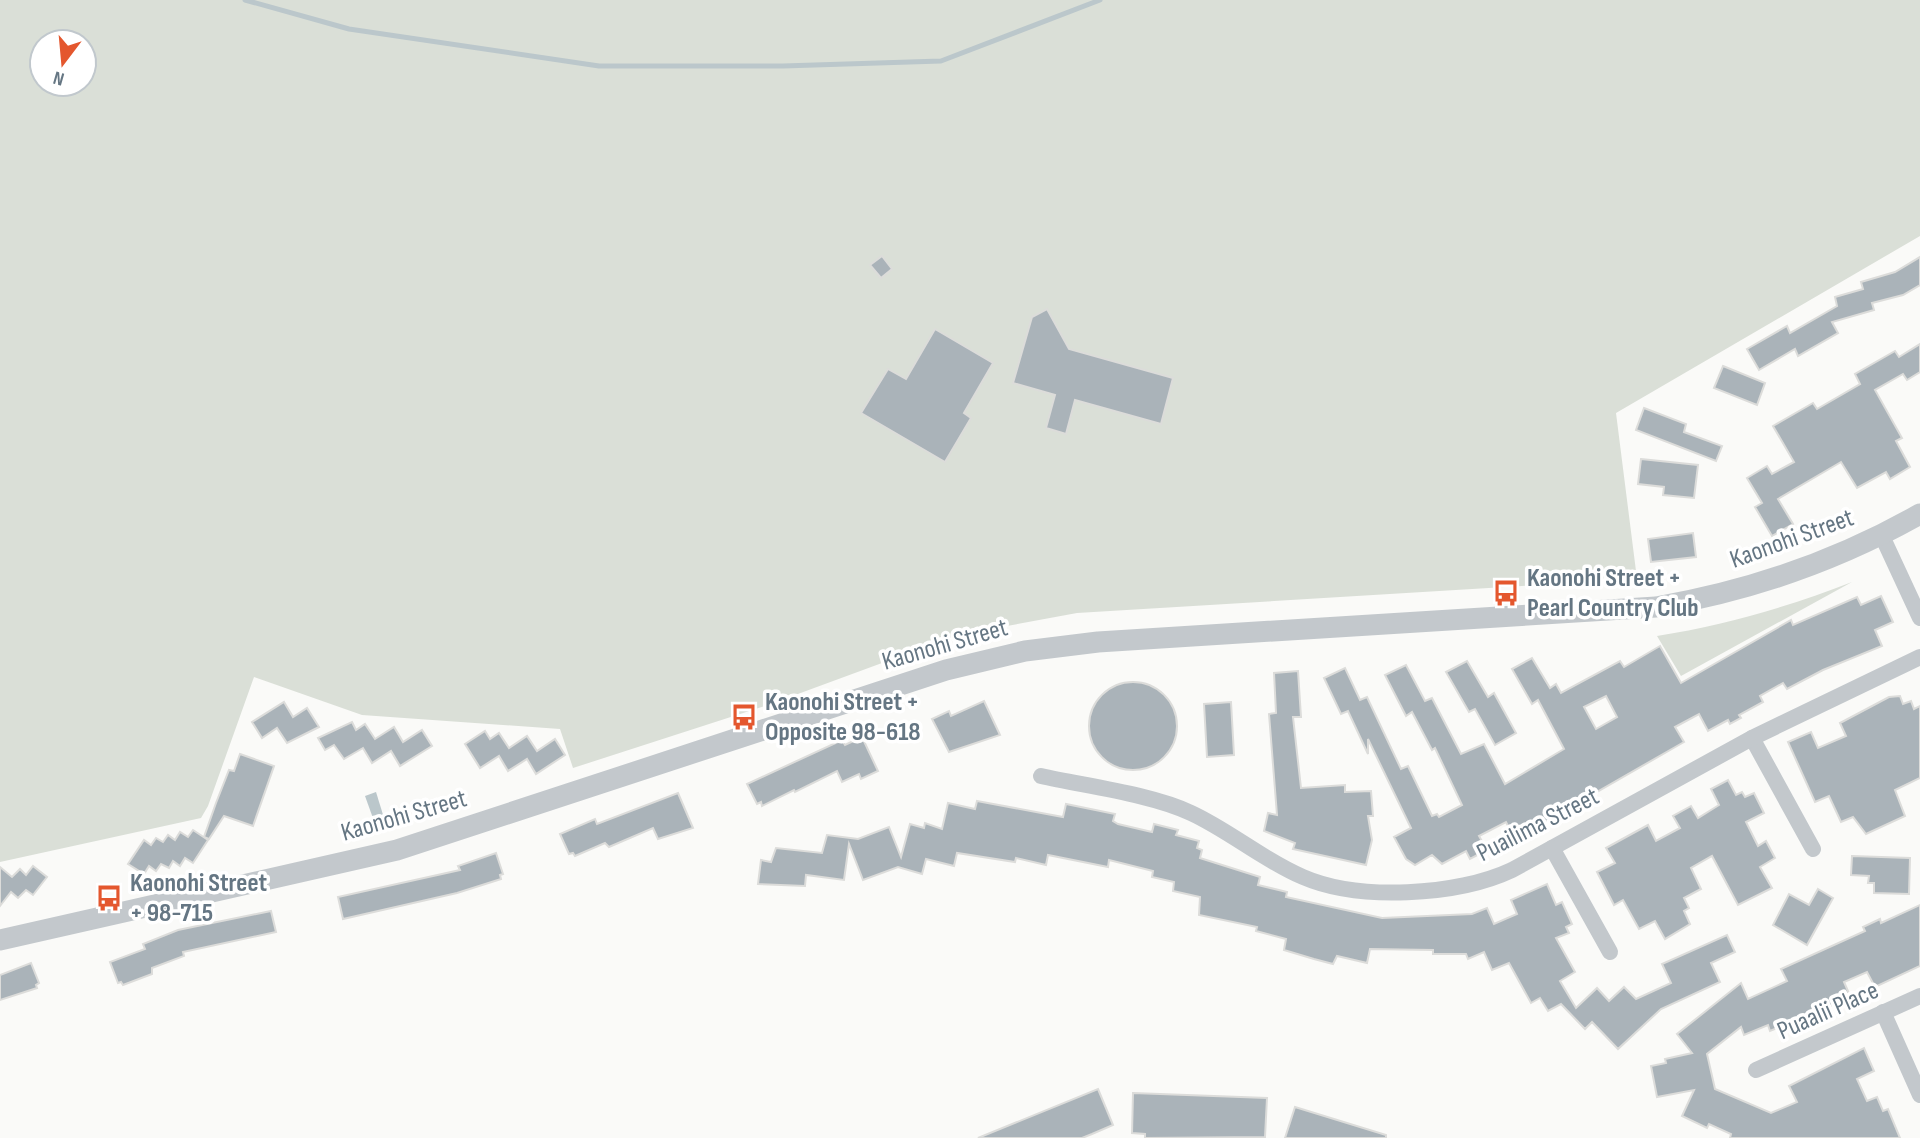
<svg xmlns="http://www.w3.org/2000/svg" width="1920" height="1138" font-family="'Sofia Sans Condensed',sans-serif">
<style>
.green{fill:#dadfd7;fill-rule:evenodd}
.water{fill:#bbc7cb}
.lines{fill:none;stroke-linecap:round;stroke-linejoin:round}
.stream{stroke:#bbc7cb;stroke-width:5}
.building{fill:#aab3b9;stroke:#dcdcda;stroke-width:2;fill-rule:evenodd}
.minor{stroke:#c3c8cc;stroke-width:16}
.tertiary{stroke:#c3c8cc;stroke-width:21}
.labels{text-anchor:middle;dominant-baseline:central;stroke-width:7;stroke-linejoin:round;paint-order:stroke}
.street-label{font-size:26px;fill:#657683;stroke:#fff}
.poi-label{font-size:26px;font-weight:bold;fill:#657683;stroke:#fff;text-anchor:start}
</style>
<rect width="100%" height="100%" fill="#fafaf8"/>
<g class="green">
<path d="M0,0H1920V236L1616,413L1637,579L1077,613L958,635L768,705L573,768L560,729L362,715L254,677L208,806L201,818L0,862ZM42,42H84V84H42Z"/>
<path d="M1852,582L1681,676L1657,636C1725,625 1788,607 1852,582Z"/>
</g>
<polygon class="water" points="376,792 384,818 374,821 365,796"/>
<g class="lines">
<polyline class="stream" points="245,0 349,29 599,66 783,66 941,61 1100,0"/>
</g>
<g class="building">
<polygon points="882,256 892,269 881,278 870,265"/>
<polygon points="1920,257 1920,285 1903,295 1872,303 1874,310 1832,322 1838,333 1798,356 1795,349 1759,370 1747,349 1787,326 1790,333 1837,306 1835,297 1863,289 1861,282 1895,272"/>
<polygon points="1047,309 1069,349 1173,378 1161,424 1075,400 1066,434 1046,428 1055,395 1013,383 1032,317"/>
<polygon points="935,329 993,363 964,413 971,418 945,462 861,413 888,369 906,379"/>
<polygon points="1920,344 1920,372 1907,380 1903,374 1875,390 1902,438 1896,441 1910,467 1890,479 1886,472 1857,488 1841,462 1778,499 1793,524 1772,536 1755,507 1762,503 1747,478 1767,466 1772,474 1794,462 1773,426 1813,403 1817,409 1860,384 1855,374 1895,351 1899,357"/>
<polygon points="1723,366 1765,383 1757,405 1714,388"/>
<polygon points="1644,408 1686,424 1684,432 1722,446 1716,461 1636,430"/>
<polygon points="1641,459 1698,465 1694,498 1663,495 1664,487 1638,484"/>
<polygon points="1693,533 1696,557 1651,562 1648,539"/>
<path d="M1881,596L1893,622L1875,630L1882,646L1823,670L1787,689L1783,683L1760,696L1763,702L1739,715L1741,718L1730,724L1728,720L1708,731L1699,714L1675,727L1684,742L1515,839L1506,822L1479,836L1487,850L1470,859L1466,851L1442,864L1432,855L1415,865L1406,859L1394,837L1411,828L1368,739V754L1348,711L1341,714L1324,678L1345,668L1360,700L1367,697L1401,769L1408,766L1432,816L1437,814L1439,817L1462,805L1435,748L1432,750L1412,712L1406,716L1385,675L1406,665L1425,701L1432,698L1461,754L1484,744L1505,784L1564,749L1538,700L1532,704L1512,669L1532,658L1550,688L1556,684L1561,693L1620,661L1624,667L1660,646L1681,683L1791,620L1793,625L1857,597L1861,605ZM1606,696L1617,717L1596,729L1584,707Z"/>
<polygon points="1467,661 1488,697 1494,693 1516,733 1495,745 1475,709 1469,712 1446,672"/>
<polygon points="1298,671 1301,717 1293,717 1301,788 1345,785 1345,792 1371,791 1373,816 1368,816 1372,840 1366,865 1293,849 1295,843 1264,831 1268,813 1277,815 1269,714 1276,713 1274,673"/>
<circle cx="1133" cy="726" r="44"/>
<polygon points="1900,696 1903,704 1911,701 1914,709 1920,706 1920,778 1895,790 1905,816 1866,834 1853,817 1841,822 1829,796 1815,802 1788,742 1811,732 1818,748 1846,736 1840,723 1889,697"/>
<polygon points="984,701 1000,735 949,752 932,719 949,711 951,716"/>
<polygon points="284,702 293,717 307,708 319,727 287,743 277,728 262,738 252,722"/>
<polygon points="1231,702 1234,755 1207,757 1204,704"/>
<polygon points="352,722 356,730 365,724 375,739 394,727 403,742 422,730 432,746 400,766 391,751 372,763 363,748 344,759 334,745 325,750 318,738"/>
<polygon points="485,731 490,739 499,733 509,748 527,736 537,751 555,739 565,755 536,774 527,759 508,771 499,756 480,768 465,744"/>
<polygon points="862,737 878,771 861,779 859,774 842,782 837,771 795,792 794,790 762,806 761,802 757,804 747,784 842,740 845,745"/>
<polygon points="240,754 274,766 253,826 224,816 209,839 204,837 216,803 229,770 234,771"/>
<polygon points="1728,780 1736,795 1742,792 1745,797 1754,793 1764,813 1746,822 1758,846 1766,841 1775,858 1760,867 1772,888 1738,905 1712,856 1691,868 1701,889 1684,898 1689,908 1684,911 1690,924 1665,939 1655,921 1639,929 1623,900 1614,905 1597,872 1615,863 1606,848 1648,825 1656,841 1680,828 1673,816 1691,806 1698,818 1719,805 1711,789"/>
<polygon points="678,793 693,828 658,839 653,828 609,847 605,843 575,856 573,853 569,854 560,834 595,819 597,824"/>
<polygon points="977,801 1063,817 1066,804 1115,814 1113,821 1118,824 1152,832 1154,824 1178,830 1176,835 1199,841 1197,848 1202,850 1200,858 1260,877 1258,885 1287,892 1286,897 1382,918 1472,914 1487,908 1494,924 1517,914 1511,900 1547,884 1556,905 1562,902 1572,924 1566,927 1569,933 1556,938 1575,972 1560,981 1576,1008 1597,988 1609,1001 1624,987 1636,999 1671,983 1662,964 1727,935 1735,952 1711,963 1720,982 1661,1009 1618,1049 1592,1022 1585,1029 1561,1004 1548,1011 1540,998 1531,1003 1509,963 1492,970 1484,952 1468,959 1466,954 1433,954 1433,950 1370,949 1367,963 1337,956 1333,964 1314,959 1284,950 1286,939 1256,931 1257,927 1199,915 1200,897 1173,891 1174,882 1152,877 1153,871 1109,860 1108,867 1048,855 1046,865 1016,858 1015,862 957,853 954,866 926,859 922,874 898,867 863,880 849,844 844,880 806,875 805,886 758,884 761,860 771,862 776,848 822,853 827,835 858,839 889,827 901,857 910,824 924,828 925,823 942,829 948,803 975,809"/>
<polygon points="193,830 208,840 193,863 185,858 180,866 173,861 169,868 161,864 156,871 149,866 144,874 128,864 144,840 151,845 156,838 163,842 168,835 175,840 180,832 188,837"/>
<polygon points="496,853 503,874 500,875 501,879 457,893 343,919 338,897 460,870 458,866"/>
<polygon points="1852,856 1910,858 1909,894 1874,893 1874,883 1868,883 1869,876 1851,875"/>
<polygon points="33,866 47,877 33,895 26,890 18,898 11,892 0,906 0,867 12,877 20,869 26,875"/>
<polygon points="1818,889 1833,898 1807,945 1773,925 1789,894 1809,905"/>
<polygon points="1920,905 1920,966 1875,987 1867,972 1844,982 1851,998 1770,1031 1768,1025 1744,1035 1741,1027 1707,1054 1715,1089 1771,1113 1797,1102 1789,1086 1864,1048 1874,1071 1857,1079 1867,1101 1877,1097 1883,1111 1888,1109 1900,1138 1730,1138 1731,1134 1709,1124 1707,1128 1682,1116 1694,1090 1657,1097 1651,1066 1666,1063 1665,1059 1692,1053 1677,1034 1741,983 1748,999 1787,981 1781,969 1865,931 1863,927 1880,919 1881,923"/>
<polygon points="271,911 276,932 183,952 184,956 152,968 152,974 123,985 121,982 118,983 110,962 145,949 143,944 178,930"/>
<polygon points="31,963 39,983 36,985 37,988 0,1000 0,975"/>
<polygon points="1098,1089 1113,1125 1092,1134 1082,1138 978,1138"/>
<polygon points="1133,1093 1267,1098 1265,1137 1145,1138 1145,1134 1132,1133"/>
<polygon points="1295,1107 1386,1135 1386,1138 1285,1138"/>
</g>
<g class="lines">
<g class="minor">
<polyline points="1882,536 1920,618"/>
<polyline points="1752,738 1813,849"/>
<path d="M1041,776C1085,786 1151,794 1191,813C1230,831 1263,860 1303,877C1358,901 1457,896 1512,870L1752,738L1920,657"/>
<polyline points="1552,848 1610,952"/>
<polyline points="1883,1012 1920,1095"/>
<polyline points="1756,1070 1920,996"/>
</g>
<path class="tertiary" d="M0,940L397,850L946,670L1025,651L1098,642L1656,607C1750,591 1837,561 1920,514"/>
</g>
<defs>
<g id="bus-bare" transform="scale(2.1)"><path d="M-5-6H5V4H4V6H2V4H-2V6H-4V4H-5ZM-3.5-4V0h7V-4ZM-3.5 1.2v1.5H-2V1.2ZM2 1.2v1.5H3.5V1.2Z" fill="#e4572e" stroke="#fff" stroke-width="2.5" paint-order="stroke"/></g>
</defs>
<g fill-rule="evenodd">
<use href="#bus-bare" x="1506" y="593"/>
<use href="#bus-bare" x="744" y="717"/>
<use href="#bus-bare" x="109" y="898"/>
</g>
<g class="labels">
<g class="street-label">
<text transform="translate(1792 539) rotate(-20)">Kaonohi Street</text>
<text transform="translate(945 645) rotate(-16)">Kaonohi Street</text>
<text transform="translate(404 816) rotate(-16)">Kaonohi Street</text>
<text transform="translate(1538 825) rotate(-27)">Puailima Street</text>
<text transform="translate(1828 1011) rotate(-24)">Puaalii Place</text>
</g>
<g class="poi-label">
<text x="1527" y="578">Kaonohi Street +<tspan x="1527" dy="30">Pearl Country Club</tspan></text>
<text x="765" y="702">Kaonohi Street +<tspan x="765" dy="30">Opposite 98-618</tspan></text>
<text x="130" y="883">Kaonohi Street<tspan x="130" dy="30">+ 98-715</tspan></text>
</g>
</g>
<g transform="translate(63 63) rotate(196)"><circle r="33" fill="#ffffff" stroke="#c1c8cd" stroke-width="2"/>
<path d="M0-5L12 26L0 18L-12 26Z" fill="#e4572e"/>
<text y="-10" font-size="19" font-weight="bold" text-anchor="middle" fill="#657683">N</text>
</g>
</svg>
